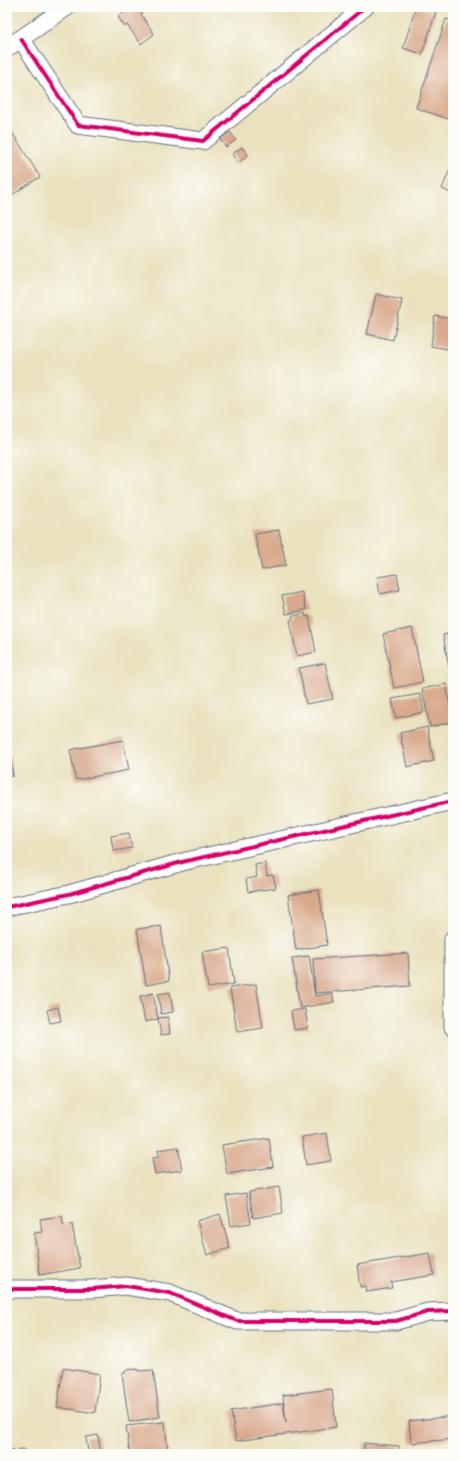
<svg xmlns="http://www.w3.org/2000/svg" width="460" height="1461" font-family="'Old Standard TT',serif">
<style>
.building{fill:#d8a88b}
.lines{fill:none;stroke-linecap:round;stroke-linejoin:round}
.minor-casing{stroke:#636e80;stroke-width:19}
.minor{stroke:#fff;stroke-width:17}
.cycleway-casing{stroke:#fdfcf7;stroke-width:6}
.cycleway{stroke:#d6006c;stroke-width:4}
</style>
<rect width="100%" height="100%" fill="#fdfcf7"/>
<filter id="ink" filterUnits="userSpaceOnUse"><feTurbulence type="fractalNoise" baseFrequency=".025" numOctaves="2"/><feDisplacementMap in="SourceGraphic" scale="8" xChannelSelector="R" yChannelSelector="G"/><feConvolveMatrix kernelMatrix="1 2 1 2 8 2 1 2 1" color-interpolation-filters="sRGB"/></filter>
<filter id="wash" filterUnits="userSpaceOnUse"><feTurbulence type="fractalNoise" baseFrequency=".012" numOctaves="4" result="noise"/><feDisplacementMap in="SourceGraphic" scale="16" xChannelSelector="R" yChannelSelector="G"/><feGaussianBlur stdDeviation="0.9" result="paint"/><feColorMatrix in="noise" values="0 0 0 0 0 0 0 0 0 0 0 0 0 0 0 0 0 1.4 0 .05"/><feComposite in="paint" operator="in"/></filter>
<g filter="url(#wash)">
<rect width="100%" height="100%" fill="#eae2bf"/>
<g id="blocks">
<g class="building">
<polygon points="131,7 141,7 145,11 141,14 154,34 141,44 127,25 125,27 118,17"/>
<polygon points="416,7 436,12 422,54 403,48"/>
<polygon points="446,19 453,21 453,114 451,120 416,108"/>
<polygon points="10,129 40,177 7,198 7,131"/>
<polygon points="230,132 236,140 226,147 220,139"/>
<polygon points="242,147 248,155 238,163 232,154"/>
<polygon points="453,161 453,194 442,189"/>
<polygon points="376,294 402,300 393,340 367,334"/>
<polygon points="435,316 453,319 453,350 431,346"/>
<polygon points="279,530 286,565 262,570 255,534"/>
<polygon points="397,574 400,590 380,594 377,577"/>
<polygon points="302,592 306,610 286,614 282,596"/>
<polygon points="305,613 306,617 309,616 316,652 297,656 290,620 293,619 292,616"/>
<polygon points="412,628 423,682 394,688 383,634"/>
<polygon points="453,633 453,678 451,678 443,635"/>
<polygon points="325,663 333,699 306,704 299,668"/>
<polygon points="446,684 453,722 430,727 422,689"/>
<polygon points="420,694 424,712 396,718 392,699"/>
<polygon points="427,727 434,761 407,767 400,733"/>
<polygon points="123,740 129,770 76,780 70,750"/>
<polygon points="7,756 10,756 13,776 7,777"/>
<polygon points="129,833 132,848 113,851 111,836"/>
<polygon points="265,863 267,876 273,875 276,888 248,892 246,879 257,877 255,865"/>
<polygon points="319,890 327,945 296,950 288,895"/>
<polygon points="161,926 169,981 146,985 137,929"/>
<polygon points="229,948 234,984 208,988 202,952"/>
<polygon points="408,953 410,986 315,993 313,959"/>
<polygon points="309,956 315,996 332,993 334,1002 300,1008 292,958"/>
<polygon points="256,984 263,1028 237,1032 230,988"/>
<polygon points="170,992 173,1012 161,1014 158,994"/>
<polygon points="153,993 158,1019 145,1022 140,996"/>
<polygon points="58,1007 61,1021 50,1023 47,1010"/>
<polygon points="305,1009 308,1028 294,1030 291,1011"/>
<polygon points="168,1017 170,1034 161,1035 158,1018"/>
<polygon points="327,1133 331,1161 306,1165 302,1137"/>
<polygon points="269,1138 273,1167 227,1174 222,1145"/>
<polygon points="178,1147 182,1170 155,1174 152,1158 159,1157 158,1150"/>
<polygon points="279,1187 283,1213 253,1218 249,1192"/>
<polygon points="246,1193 251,1223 231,1226 226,1196"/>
<polygon points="220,1214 230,1248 207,1255 197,1221"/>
<polygon points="62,1216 63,1225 72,1224 80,1268 40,1275 34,1233 42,1232 40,1219"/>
<polygon points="430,1253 434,1275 391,1282 392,1288 367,1292 366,1286 360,1287 357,1265"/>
<polygon points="63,1368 100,1374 95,1413 57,1407"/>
<polygon points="138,1369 138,1371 153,1370 160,1417 129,1422 122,1374 125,1373 125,1370"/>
<polygon points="332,1389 336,1427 236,1441 231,1411 283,1403 286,1422 283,1395"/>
<polygon points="453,1416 453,1439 411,1443 409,1421"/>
<polygon points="165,1422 168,1454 130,1454 126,1426"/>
<polygon points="98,1435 101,1454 93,1454 93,1452 88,1453 86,1437"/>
<polygon points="364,1443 399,1446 398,1454 364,1454"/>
<polygon points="24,1449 24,1454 7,1454 7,1450"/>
</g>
</g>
</g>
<g filter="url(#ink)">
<use href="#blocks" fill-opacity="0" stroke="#636e80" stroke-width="1"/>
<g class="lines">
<g class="minor-casing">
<g id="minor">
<polyline points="21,39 78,125 203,141 365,7"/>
<polyline points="7,48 67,7"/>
<polyline points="7,907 69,894 182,862 453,801"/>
<polyline points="453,939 453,1027"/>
<polyline points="7,1289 92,1289 126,1286 170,1293 237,1321 396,1321 428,1312 453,1311"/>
</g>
</g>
<use href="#minor" class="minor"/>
<g class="cycleway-casing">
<g id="cycleway">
<polyline points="21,39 78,125 203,141 365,7"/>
<polyline points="7,907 69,894 182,862 453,801"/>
<polyline points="7,1289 92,1289 126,1286 170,1293 237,1321 396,1321 428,1312 453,1311"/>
</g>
</g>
<use href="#cycleway" class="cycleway"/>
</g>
</g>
<rect width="460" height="1461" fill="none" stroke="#fdfcf7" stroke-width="24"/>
</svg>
